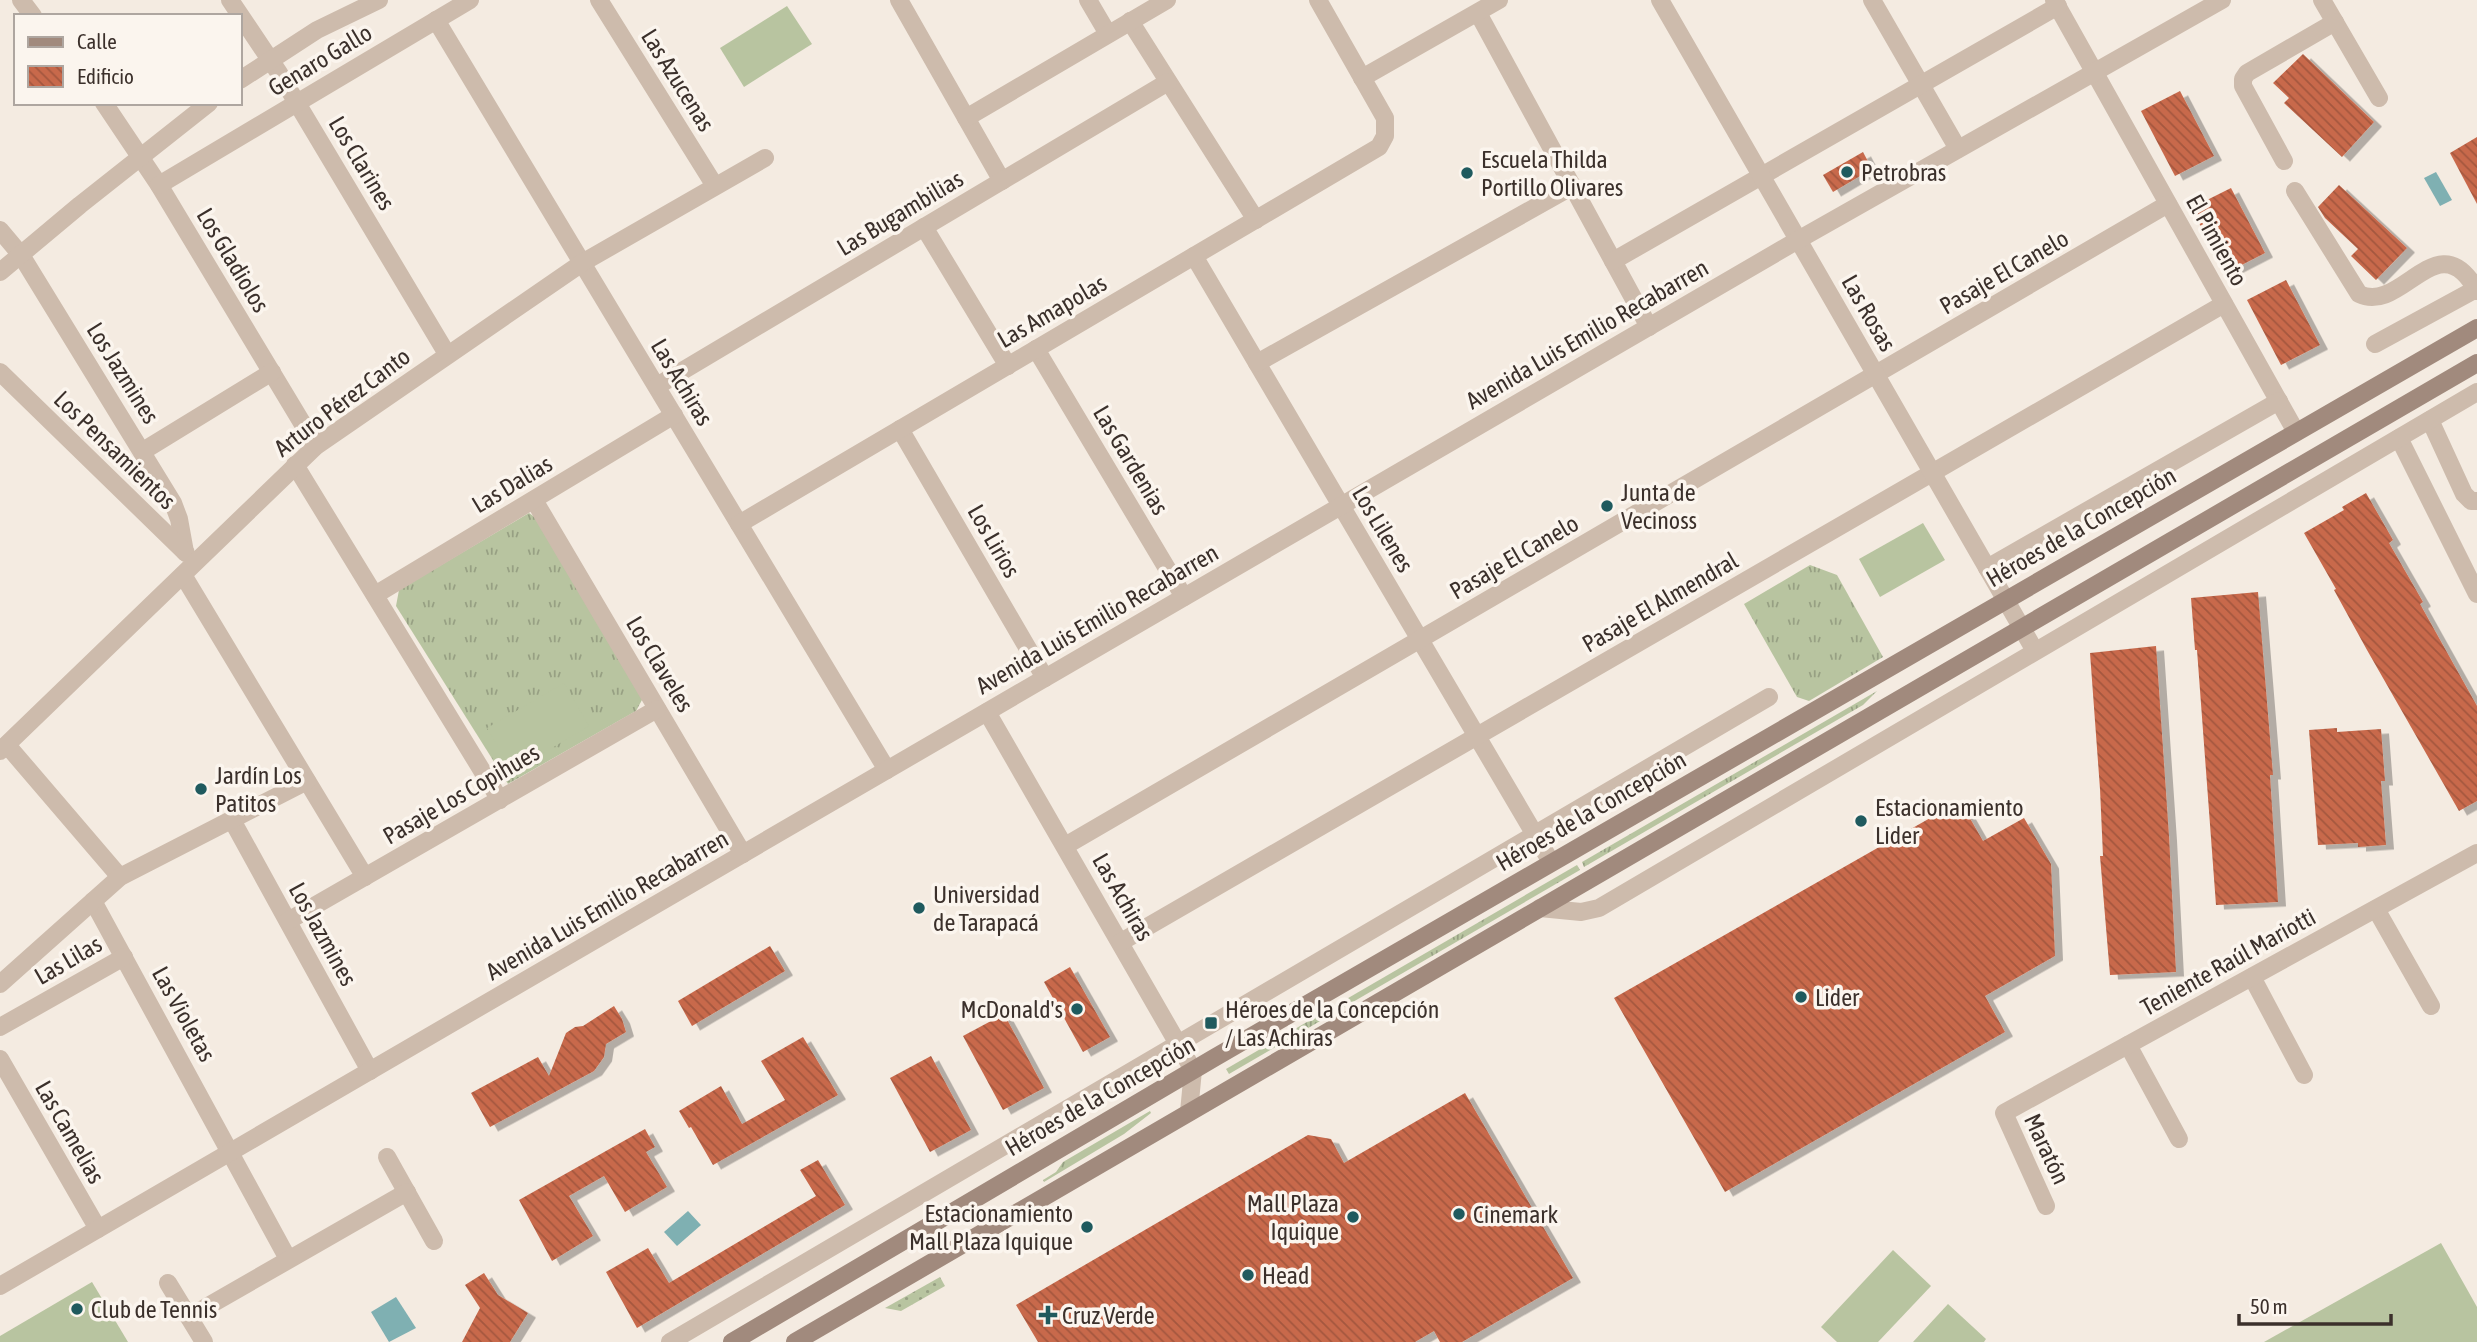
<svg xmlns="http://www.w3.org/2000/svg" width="2477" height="1342" font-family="'Asap Condensed',sans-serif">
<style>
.grass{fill:url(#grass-tufts)}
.garden{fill:url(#garden-dots)}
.pitch{fill:#b8c4a0}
.water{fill:#7fb0b2}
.building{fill:url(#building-back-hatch);filter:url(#shadow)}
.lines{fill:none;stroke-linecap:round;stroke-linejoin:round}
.minor{stroke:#cdbbac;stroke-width:18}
.tertiary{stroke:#cdbbac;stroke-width:18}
.secondary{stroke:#a18a7d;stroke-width:18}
.poi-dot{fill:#1f5a5e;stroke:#fbf5ee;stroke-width:2.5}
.labels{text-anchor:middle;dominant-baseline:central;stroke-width:7;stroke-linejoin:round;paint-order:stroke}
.street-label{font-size:24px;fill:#3b302b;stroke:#fbf5ee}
.poi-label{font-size:24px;fill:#3b302b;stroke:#fbf5ee;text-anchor:start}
</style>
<defs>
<pattern id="grass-tufts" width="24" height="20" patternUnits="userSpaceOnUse" patternTransform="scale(1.75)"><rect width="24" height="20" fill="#b8c4a0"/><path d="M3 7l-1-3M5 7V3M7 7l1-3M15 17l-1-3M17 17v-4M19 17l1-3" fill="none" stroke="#97a083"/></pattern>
<pattern id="garden-dots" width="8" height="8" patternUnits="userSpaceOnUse" patternTransform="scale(1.75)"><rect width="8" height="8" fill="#b8c4a0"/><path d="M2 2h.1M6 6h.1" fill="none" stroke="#97a083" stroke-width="1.8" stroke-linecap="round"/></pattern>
<pattern id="building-back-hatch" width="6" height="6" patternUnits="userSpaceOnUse" patternTransform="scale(1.75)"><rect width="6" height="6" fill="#c8694b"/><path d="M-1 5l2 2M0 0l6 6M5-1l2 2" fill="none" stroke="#a4573f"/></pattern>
<filter id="shadow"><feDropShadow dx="8" dy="4.5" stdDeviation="0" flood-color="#0004"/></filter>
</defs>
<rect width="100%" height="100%" fill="#f4ebe1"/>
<g class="grass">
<polygon points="529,513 540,521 643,698 636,711 508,784 396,606 399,590"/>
<polygon points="1810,565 1837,575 1883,657 1809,701 1797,697 1744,604"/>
<polygon points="1877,691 1863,705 1584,867 1582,862"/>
<polygon points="1577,865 1580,870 1229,1074 1226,1069"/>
<polygon points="1150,1111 1151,1113 1124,1134 1044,1182 1043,1180 1056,1172 1063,1162"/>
</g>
<polygon class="garden" points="940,1277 945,1286 901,1311 885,1308"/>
<g class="pitch">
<polygon points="787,6 812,44 744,87 720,48"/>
<polygon points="1923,523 1945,560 1880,597 1859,559"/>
<polygon points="564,683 589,726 513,771 487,728"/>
<polygon points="2441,1243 2477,1307 2477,1342 2264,1342"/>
<polygon points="1893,1250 1931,1286 1878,1342 1837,1342 1821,1327"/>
<polygon points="92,1282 128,1342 0,1342 0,1336"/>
<polygon points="1948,1304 1986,1339 1984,1342 1913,1342"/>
</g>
<g class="water">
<polygon points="2436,172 2452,200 2440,206 2424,178"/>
<polygon points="688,1211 701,1225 677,1246 664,1232"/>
<polygon points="396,1297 416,1328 389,1342 371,1312"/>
</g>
<g class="building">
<polygon points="2303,54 2374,122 2342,157 2284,103 2289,98 2273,83"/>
<polygon points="2180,91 2214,156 2175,176 2141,111"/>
<polygon points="2477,137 2477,204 2450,153"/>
<polygon points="1863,152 1872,169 1833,192 1823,175"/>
<polygon points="2339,185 2407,248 2376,280 2351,256 2358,249 2325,218 2318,207"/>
<polygon points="2231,188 2265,253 2226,273 2191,208"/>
<polygon points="2286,280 2320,345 2281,365 2247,300"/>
<polygon points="2366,493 2393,540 2389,543 2423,602 2420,604 2477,706 2477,801 2459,811 2367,650 2334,590 2336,589 2304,533 2344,510 2342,507"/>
<polygon points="2258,592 2273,775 2270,775 2278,902 2216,905 2197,650 2195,650 2191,598"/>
<polygon points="2156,646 2169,836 2176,972 2110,975 2100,856 2103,856 2100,789 2090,653"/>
<polygon points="2337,728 2337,732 2381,729 2385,781 2381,781 2386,845 2358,847 2358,843 2318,845 2309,730"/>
<polygon points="1960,801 1983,841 2024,818 2051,864 2055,956 1985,996 2005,1032 1725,1192 1614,998"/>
<polygon points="770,946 785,971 692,1026 678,1001"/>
<polygon points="1070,967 1110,1037 1083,1052 1044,982"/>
<polygon points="614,1006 622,1019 626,1032 606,1044 604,1057 594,1071 490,1127 471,1093 538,1057 549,1076 566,1033 575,1027 583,1026"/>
<polygon points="1004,1014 1044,1088 1003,1110 963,1036"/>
<polygon points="803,1037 838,1095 713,1165 691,1127 689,1128 679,1111 721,1086 742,1124 785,1100 761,1061"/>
<polygon points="931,1056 971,1130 930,1152 890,1078"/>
<polygon points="1465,1093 1573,1278 1462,1342 1440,1342 1434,1331 1415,1342 1038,1342 1016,1305 1308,1135 1331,1139 1344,1163"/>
<polygon points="645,1129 655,1147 646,1152 667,1187 625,1212 604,1176 569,1196 593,1236 552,1261 519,1200"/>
<polygon points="818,1160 845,1205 637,1328 606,1272 648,1248 669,1283 816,1196 800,1170"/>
<polygon points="484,1273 498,1295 528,1313 510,1342 462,1342 480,1308 465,1285"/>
</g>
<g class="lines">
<g class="minor">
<polyline points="21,0 33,16"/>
<polyline points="230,0 279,73 447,354"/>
<polyline points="599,0 715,186"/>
<polyline points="899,0 1002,181"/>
<polyline points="1088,0 1108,34"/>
<polyline points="1872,0 1958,149"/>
<polyline points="2054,0 2296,432"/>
<polyline points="2322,0 2379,98"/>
<polyline points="1478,13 1649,327"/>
<polyline points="436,20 887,770"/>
<polyline points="1130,21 1256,220"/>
<polyline points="1362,78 1499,0"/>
<polyline points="104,103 159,185 316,446"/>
<polyline points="966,118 1167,0"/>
<polyline points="2284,161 2243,86 2243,79 2247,73 2335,22"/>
<polyline points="159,185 470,0"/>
<path d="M2295,191L2359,294C2402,315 2438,220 2477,291"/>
<polyline points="924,227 1008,366"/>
<polyline points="0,230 21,255 173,503 179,519 185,552"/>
<polyline points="1194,256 1551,862"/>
<polyline points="1613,261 2058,6"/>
<polyline points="2375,344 2476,289"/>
<polyline points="1036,349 1184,597"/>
<polyline points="1257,363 1573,186"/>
<polyline points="0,372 186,553"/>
<polyline points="657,386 1168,82"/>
<polyline points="2430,420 2464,494 2471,501 2477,501"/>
<polyline points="900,429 1045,678"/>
<polyline points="2399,438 2477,594"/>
<polyline points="143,451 272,372"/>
<polyline points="295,465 500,800"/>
<polyline points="534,500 743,854"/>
<polyline points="739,524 1379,147 1385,136 1385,118 1318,0"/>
<polyline points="1987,568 2279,401"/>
<polyline points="183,575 365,877"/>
<polyline points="375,595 674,415"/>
<polyline points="987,712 1193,1070 1189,1112"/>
<polyline points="7,745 120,877"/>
<polyline points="0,751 316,446 582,263 765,158"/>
<polyline points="232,820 370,1071"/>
<polyline points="1065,846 2168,204"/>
<polyline points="93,901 288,1259"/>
<polyline points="2376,909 2431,1006"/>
<polyline points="288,921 657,709"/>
<polyline points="1121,942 2224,304"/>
<polyline points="2252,977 2304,1075"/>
<polyline points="0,984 120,877 307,781"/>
<polyline points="0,1027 124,957"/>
<polyline points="2128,1045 2179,1139"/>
<polyline points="0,1059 98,1229"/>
<polyline points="387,1157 434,1241"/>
<polyline points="2046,1206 2004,1113 2477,853"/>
<polyline points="168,1283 204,1342"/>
<polyline points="189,1317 407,1192"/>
<polyline points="670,1342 1769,697"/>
</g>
<g class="tertiary">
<polyline points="1660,0 2035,651"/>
<polyline points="240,80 317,30 379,0"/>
<polyline points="0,272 80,205 209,103"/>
<polyline points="1540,908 1581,912 1599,908 2477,392"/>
<polyline points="0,1286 1798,240 2222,0"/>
</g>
<g class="secondary">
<polyline points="732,1342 1214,1058 2477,328"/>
<polyline points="795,1342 2477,363"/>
</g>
</g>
<g class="poi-dot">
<circle cx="1847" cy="172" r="7"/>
<circle cx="1467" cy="173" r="7"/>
<circle cx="1607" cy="506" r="7"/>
<circle cx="201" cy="789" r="7"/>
<circle cx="1861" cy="821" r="7"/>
<circle cx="919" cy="908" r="7"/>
<circle cx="1801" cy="997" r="7"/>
<circle cx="1077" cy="1009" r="7"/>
<rect x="1204" y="1016" width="14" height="14" rx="3.5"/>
<circle cx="1459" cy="1214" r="7"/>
<circle cx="1353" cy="1217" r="7"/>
<circle cx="1087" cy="1227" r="7"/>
<circle cx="1248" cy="1275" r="7"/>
<circle cx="77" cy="1309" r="7"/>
<path d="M1044.5 1304.5h7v7h7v7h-7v7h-7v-7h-7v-7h7z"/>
</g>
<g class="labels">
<g class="street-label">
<text transform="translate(320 60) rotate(-31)">Genaro Gallo</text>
<text transform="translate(678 80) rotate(58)">Las Azucenas</text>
<text transform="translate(362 163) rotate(59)">Los Clarines</text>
<text transform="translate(900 213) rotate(-31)">Las Bugambilias</text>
<text transform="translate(2217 240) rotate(61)">El Pimiento</text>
<text transform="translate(233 260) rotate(59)">Los Gladiolos</text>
<text transform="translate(2004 272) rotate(-30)">Pasaje El Canelo</text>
<text transform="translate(1052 311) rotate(-30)">Las Amapolas</text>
<text transform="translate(1869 313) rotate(60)">Las Rosas</text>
<text transform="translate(1587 334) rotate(-30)">Avenida Luis Emilio Recabarren</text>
<text transform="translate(123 373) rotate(58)">Los Jazmines</text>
<text transform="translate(682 382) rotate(59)">Las Achiras</text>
<text transform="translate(342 402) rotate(-37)">Arturo Pérez Canto</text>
<text transform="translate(115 450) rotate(44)">Los Pensamientos</text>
<text transform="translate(1131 460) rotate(59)">Las Gardenias</text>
<text transform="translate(512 484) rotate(-31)">Las Dalias</text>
<text transform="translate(2081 527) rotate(-30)">Héroes de la Concepción</text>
<text transform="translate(1383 529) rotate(59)">Los Lilenes</text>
<text transform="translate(994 541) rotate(60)">Los Lirios</text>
<text transform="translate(1514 557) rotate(-30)">Pasaje El Canelo</text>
<text transform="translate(1660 602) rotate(-30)">Pasaje El Almendral</text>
<text transform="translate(1097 619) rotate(-30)">Avenida Luis Emilio Recabarren</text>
<text transform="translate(660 664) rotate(59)">Los Claveles</text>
<text transform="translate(461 794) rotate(-30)">Pasaje Los Copihues</text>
<text transform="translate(1591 811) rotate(-30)">Héroes de la Concepción</text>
<text transform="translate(1123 897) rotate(60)">Las Achiras</text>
<text transform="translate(607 905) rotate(-30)">Avenida Luis Emilio Recabarren</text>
<text transform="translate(323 934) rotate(61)">Los Jazmines</text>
<text transform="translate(68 960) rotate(-30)">Las Lilas</text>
<text transform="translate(2228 962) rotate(-29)">Teniente Raúl Mariotti</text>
<text transform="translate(184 1014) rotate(61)">Las Violetas</text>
<text transform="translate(1100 1096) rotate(-30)">Héroes de la Concepción</text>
<text transform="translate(70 1132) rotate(60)">Las Camelias</text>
<text transform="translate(2047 1149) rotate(65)">Maratón</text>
</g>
<g class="poi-label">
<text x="1481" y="159">Escuela Thilda<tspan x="1481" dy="28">Portillo Olivares</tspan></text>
<text x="1861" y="172">Petrobras</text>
<text x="1621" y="492">Junta de<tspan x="1621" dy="28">Vecinoss</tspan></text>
<text x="215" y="775">Jardín Los<tspan x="215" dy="28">Patitos</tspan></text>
<text x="1875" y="807">Estacionamiento<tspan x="1875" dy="28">Lider</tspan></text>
<text x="933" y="894">Universidad<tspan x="933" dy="28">de Tarapacá</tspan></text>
<text x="1815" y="997">Lider</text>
<text x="1063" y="1009" text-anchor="end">McDonald's</text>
<text x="1225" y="1009">Héroes de la Concepción<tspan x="1225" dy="28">/ Las Achiras</tspan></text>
<text x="1339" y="1203" text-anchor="end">Mall Plaza<tspan x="1339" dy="28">Iquique</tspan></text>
<text x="1073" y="1213" text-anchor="end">Estacionamiento<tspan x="1073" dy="28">Mall Plaza Iquique</tspan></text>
<text x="1473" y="1214">Cinemark</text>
<text x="1262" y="1275">Head</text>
<text x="91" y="1309">Club de Tennis</text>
<text x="1062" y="1315">Cruz Verde</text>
</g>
</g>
<rect x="14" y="14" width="228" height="91" fill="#fbf5ee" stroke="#aea6a0" stroke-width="2"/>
<rect x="28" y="37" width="35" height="10" fill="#a18a7d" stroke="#aea6a0" stroke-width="2"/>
<text x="77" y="49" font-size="21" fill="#3b302b">Calle</text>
<rect x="28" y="66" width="35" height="21" fill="url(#building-back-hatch)" stroke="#aea6a0" stroke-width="2"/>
<text x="77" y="84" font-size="21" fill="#3b302b">Edificio</text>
<path d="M2239 1314v10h152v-10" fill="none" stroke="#3b302b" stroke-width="3.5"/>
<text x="2250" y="1314" font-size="21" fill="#3b302b" stroke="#fbf5ee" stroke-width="5" paint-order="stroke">50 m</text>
</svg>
